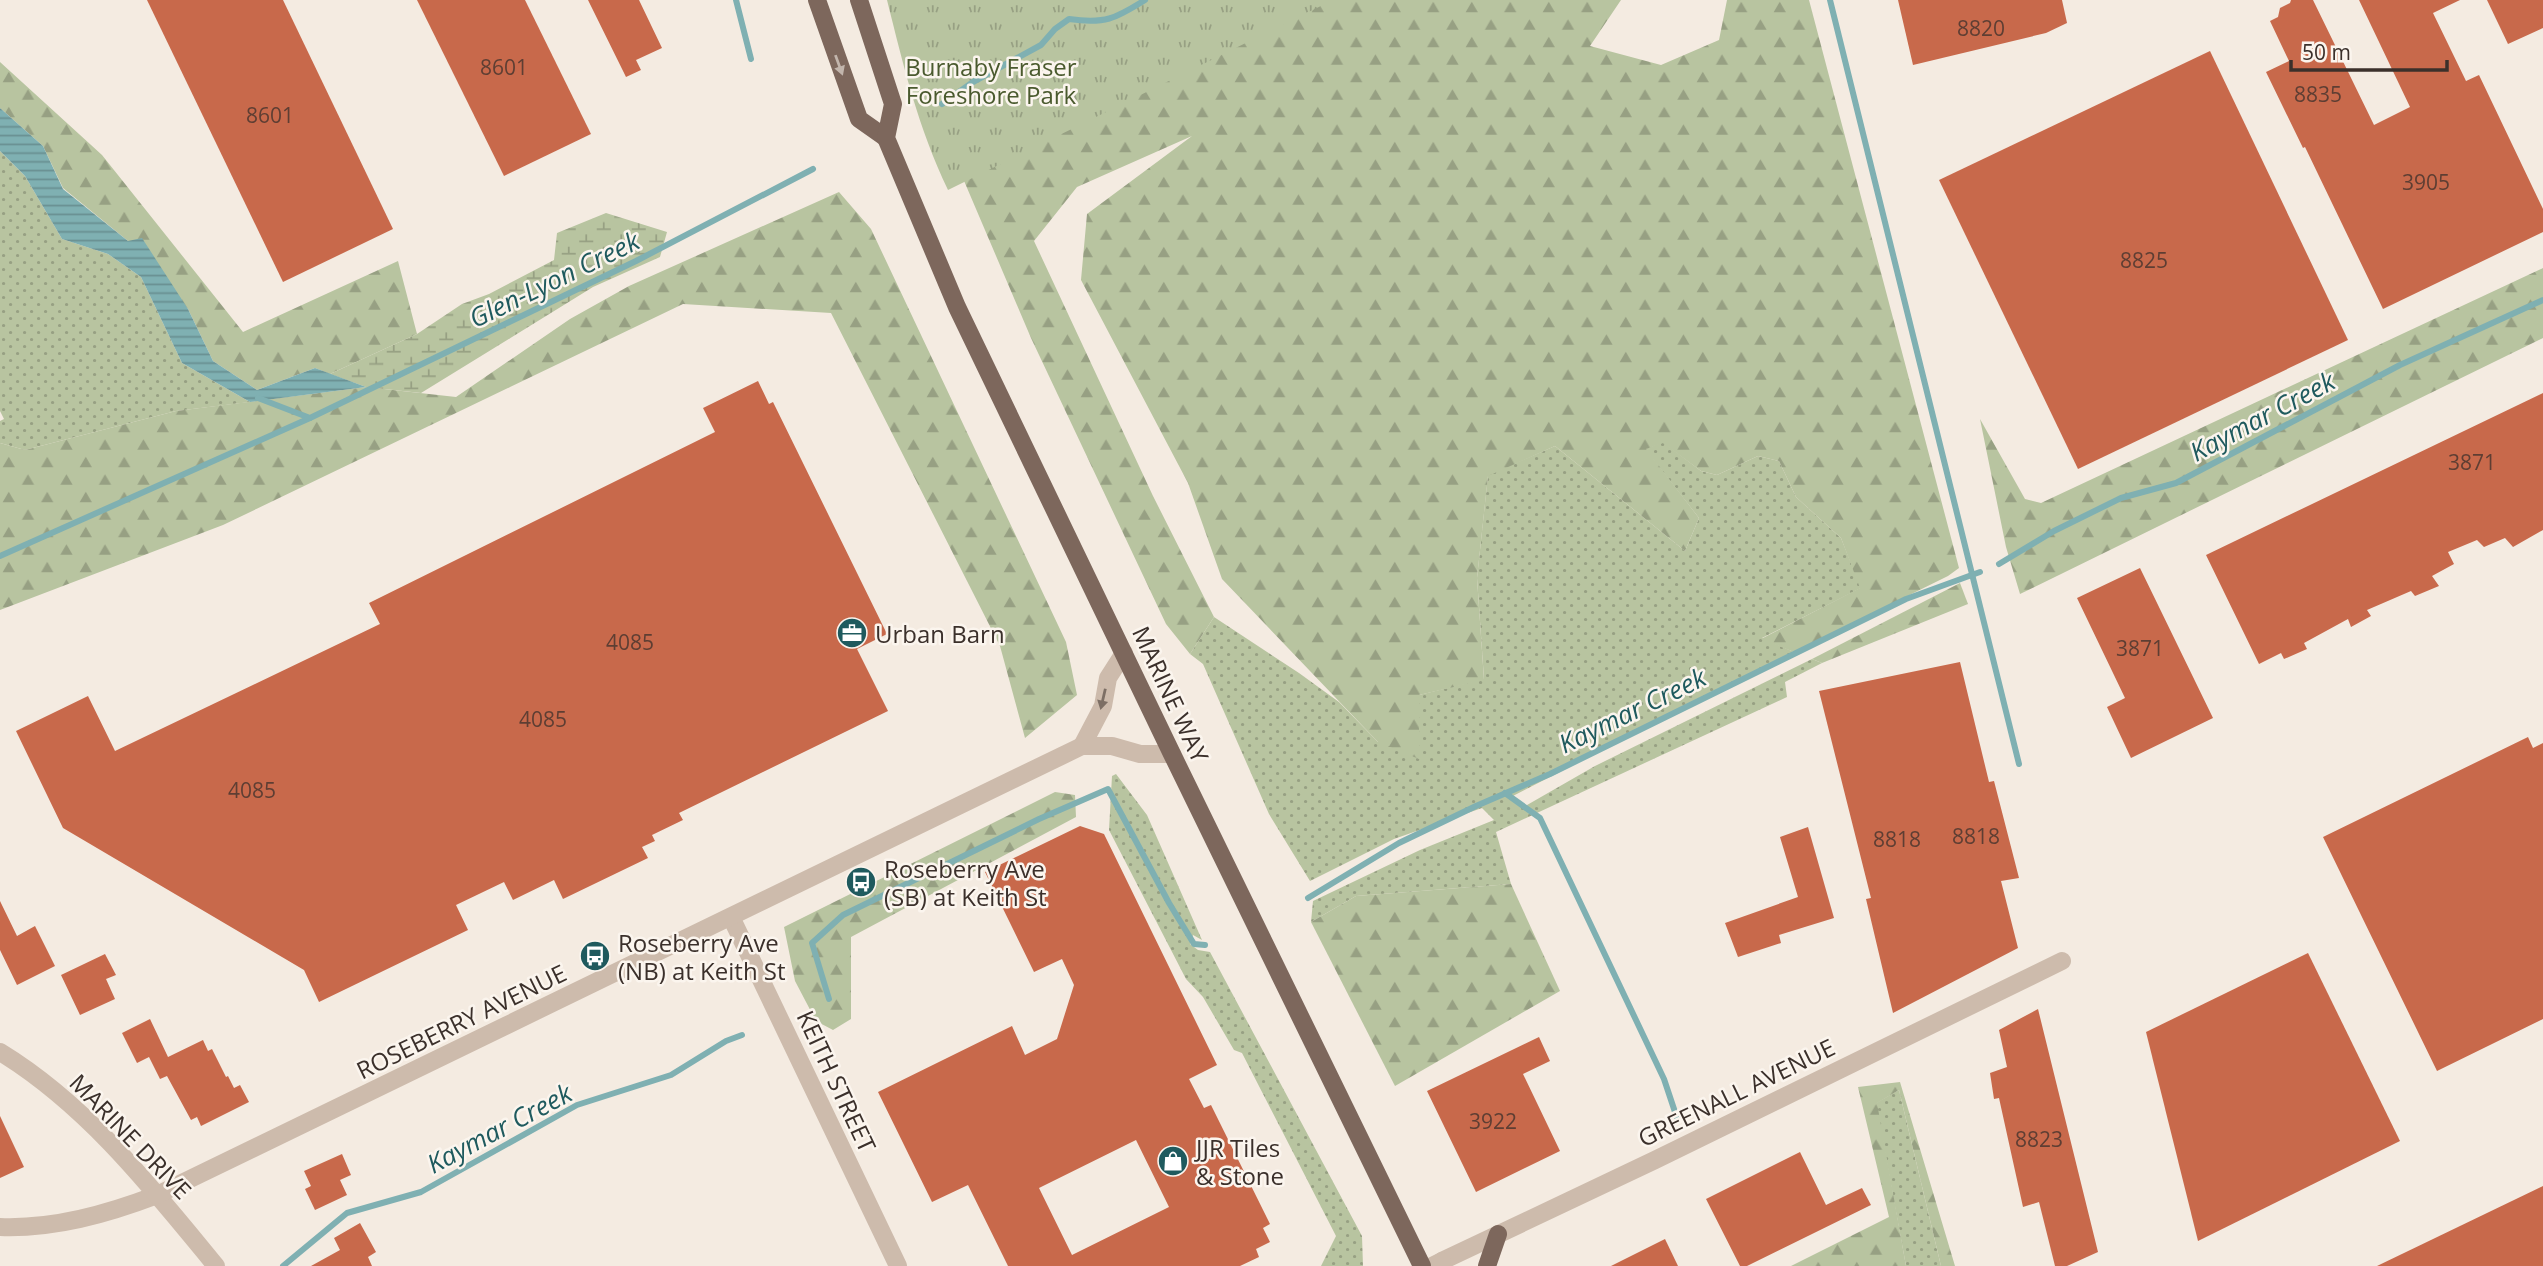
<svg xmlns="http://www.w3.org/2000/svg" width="2543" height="1266" font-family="'Open Sans',sans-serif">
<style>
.grass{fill:url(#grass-dots)}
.forest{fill:url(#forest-firs)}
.wetland{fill:url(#wetland-marsh)}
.park{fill:url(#park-tufts)}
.water{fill:url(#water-rules)}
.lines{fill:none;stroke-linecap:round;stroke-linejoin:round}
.stream{stroke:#7fb0b2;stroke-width:6}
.building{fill:#c8694b;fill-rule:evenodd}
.minor{stroke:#cdbbac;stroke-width:18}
.tertiary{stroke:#cdbbac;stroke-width:18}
.primary{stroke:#7d675c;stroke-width:18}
.oneway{fill:#c2b5ac}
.oneway2{fill:#7d6f65}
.labels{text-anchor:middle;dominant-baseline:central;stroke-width:5;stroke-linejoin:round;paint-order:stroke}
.number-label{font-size:21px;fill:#5e3e33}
.park-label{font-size:24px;fill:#4a5a2e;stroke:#fbf5ee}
.poi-label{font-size:24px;fill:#3b302b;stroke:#fbf5ee;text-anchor:start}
.street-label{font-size:24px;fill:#3b302b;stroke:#fbf5ee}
.water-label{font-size:26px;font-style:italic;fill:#1f5a5e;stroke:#fbf5ee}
</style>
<defs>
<pattern id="grass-dots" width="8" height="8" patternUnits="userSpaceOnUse" patternTransform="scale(1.75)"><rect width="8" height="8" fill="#b8c4a0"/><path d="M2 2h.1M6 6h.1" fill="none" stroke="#97a083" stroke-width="1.8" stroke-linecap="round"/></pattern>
<pattern id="forest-firs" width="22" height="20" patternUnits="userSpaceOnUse" patternTransform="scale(1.75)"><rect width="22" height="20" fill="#b8c4a0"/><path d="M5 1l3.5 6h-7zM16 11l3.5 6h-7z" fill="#97a083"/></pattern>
<pattern id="wetland-marsh" width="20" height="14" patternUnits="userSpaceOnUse" patternTransform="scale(1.75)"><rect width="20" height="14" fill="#b8c4a0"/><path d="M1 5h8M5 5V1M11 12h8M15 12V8" fill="none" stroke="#97a083"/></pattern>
<pattern id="park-tufts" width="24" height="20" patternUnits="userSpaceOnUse" patternTransform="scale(1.75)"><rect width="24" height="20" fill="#b8c4a0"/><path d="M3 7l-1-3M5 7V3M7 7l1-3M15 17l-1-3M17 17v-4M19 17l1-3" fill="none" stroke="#97a083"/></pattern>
<pattern id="water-rules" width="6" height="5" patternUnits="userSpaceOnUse" patternTransform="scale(1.75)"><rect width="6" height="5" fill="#7fb0b2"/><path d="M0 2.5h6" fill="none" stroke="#699091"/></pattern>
</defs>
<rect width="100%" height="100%" fill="#f4ebe1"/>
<g class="grass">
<polygon points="0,151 25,176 62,239 108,254 141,277 182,363 250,402 176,411 25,450 0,443 0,421 4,419 0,411"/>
<polygon points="1663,442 1701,471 1717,475 1758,456 1779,461 1796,497 1841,538 1861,588 1762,638 1794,652 1511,797 1522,808 1595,766 1812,659 1822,663 1785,682 1787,697 1496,832 1511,884 1356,896 1311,922 1313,901 1420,850 1494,820 1482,808 1394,839 1310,881 1269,814 1203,664 1190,654 1214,617 1299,673 1339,702 1378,742 1419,695 1484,679 1477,578 1488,475 1555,446 1685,551 1699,518 1645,449"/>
<polygon points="1116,774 1147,815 1202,940 1193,935 1190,944 1198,950 1210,952 1362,1236 1363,1266 1321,1266 1336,1236 1242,1053 1234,1050 1203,997 1186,979 1109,830 1112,776"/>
<polygon points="1899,1090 1941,1266 1906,1266 1876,1103"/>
</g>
<g class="forest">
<polygon points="1196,0 1621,0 1590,46 1661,65 1719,40 1727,0 1809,0 1959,568 1948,576 1794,652 1761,639 1860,588 1841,538 1796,497 1779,461 1758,456 1717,475 1701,471 1663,443 1646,449 1699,518 1685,551 1555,446 1488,476 1477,578 1484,680 1419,695 1419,759 1378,742 1222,579 1188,483 1081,280 1087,214 1192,136 1077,187 1034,241 1153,496 1214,617 1190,654 1166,624 1031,338 953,155"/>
<polygon points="0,62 102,155 243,332 398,261 417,334 330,374 315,368 257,390 213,361 188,309 128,241 63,188 43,146 0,108"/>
<polygon points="839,192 871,229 1066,642 1077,695 1025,738 1000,646 831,313 683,304 223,525 0,610 0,443 25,450 176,411 366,387 456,397 570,319 629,286"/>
<polygon points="2543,268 2543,338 2020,594 2006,547 1980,419 2025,499 2041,503"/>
<polygon points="1960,583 1968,604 1822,663 1812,659"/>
<polygon points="1055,792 1075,795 1076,817 851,937 851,1019 833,1030 816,1021 795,981 784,927"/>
<polygon points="1511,884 1560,991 1395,1086 1311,922 1356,896"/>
<polygon points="1900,1082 1955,1266 1941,1266 1899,1090 1877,1103 1906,1266 1791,1266 1889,1217 1858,1087"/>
</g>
<polygon class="wetland" points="606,213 667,232 660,257 593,287 421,393 366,387 330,374 417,334 462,304 489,294 554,260 557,233"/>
<path class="park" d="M887,0H1333L948,190C918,127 904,68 887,0Z"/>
<polygon class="water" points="0,108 43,146 63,189 128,241 142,238 188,309 213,361 257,390 315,368 366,387 250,402 182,363 141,277 108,254 62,239 25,176 0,151"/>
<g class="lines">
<g class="stream">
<polyline points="736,0 751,59"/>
<polyline points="1830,0 2019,764"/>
<path d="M942,104L973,82L1041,45L1055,29L1069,19C1105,24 1115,19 1145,0"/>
<polyline points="258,398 310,418 636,261 813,169"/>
<polyline points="0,556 310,418"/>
<polyline points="1999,564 2054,531 2121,498 2176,483 2400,365 2543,300"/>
<polyline points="1505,793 1540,818 1664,1079 1678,1121"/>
<polyline points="1308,898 1399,843 1476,806 1550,774 1906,599 1980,572"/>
<polyline points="829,999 812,943 843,915 1039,819 1108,789 1169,903 1194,944 1205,945"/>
<polyline points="283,1266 347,1213 421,1192 577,1105 671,1075 726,1041 742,1035"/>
</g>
</g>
<g class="building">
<polygon points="147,0 283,0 393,229 283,282"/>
<polygon points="417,0 525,0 591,134 504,176"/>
<polygon points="588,0 639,0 662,48 636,60 641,70 626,77"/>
<polygon points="1898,0 2062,0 2067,23 2046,33 1913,65"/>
<polygon points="2291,0 2313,0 2374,125 2410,107 2359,0 2460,0 2433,13 2466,81 2479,75 2543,209 2543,232 2383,309 2305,147 2303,148 2266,72 2289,61 2270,21 2278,17 2280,8 2290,3"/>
<polygon points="2487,0 2543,0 2543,28 2508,44"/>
<polygon points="2210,51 2348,340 2078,469 1939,180"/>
<polygon points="758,381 769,404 773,402 887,634 857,649 888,711 679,813 683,820 652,835 655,841 642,847 648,858 563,899 554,880 513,900 504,882 456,905 468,930 319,1002 304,970 63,828 16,731 88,696 115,751 380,624 369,603 715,432 703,408"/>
<polygon points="2543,393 2543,530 2513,547 2505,538 2484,547 2477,540 2448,552 2454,564 2432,576 2439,586 2415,596 2411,591 2367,610 2371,616 2351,627 2348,619 2304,643 2307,649 2284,659 2281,653 2259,664 2206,555"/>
<polygon points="2140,568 2213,718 2131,758 2107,707 2125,698 2077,598"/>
<polygon points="1960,662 1989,782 1994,781 2019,878 2001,881 2018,948 1893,1013 1866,899 1871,898 1819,691"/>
<polygon points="2528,737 2533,748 2543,743 2543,1019 2437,1071 2323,837"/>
<path d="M1080,826L1104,834L1217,1065L1189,1079L1204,1108L1211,1105L1270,1224L1263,1228L1270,1242L1256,1249L1259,1257L1240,1266H1008L968,1185L932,1202L878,1092L1012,1026L1025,1055L1057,1039L1074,985L1062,959L1034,972L985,872ZM1136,1140L1169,1207L1072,1255L1039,1188Z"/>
<polygon points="1808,827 1834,918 1779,935 1781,943 1738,957 1725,923 1798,897 1780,837"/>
<polygon points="0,901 17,936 35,926 55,966 17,985 0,950"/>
<polygon points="2308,953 2400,1141 2198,1241 2146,1032"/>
<polygon points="105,954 116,975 106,979 115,999 80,1015 61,975"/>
<polygon points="2038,1009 2098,1252 2067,1266 2055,1266 2039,1202 2023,1207 1999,1098 1994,1099 1990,1073 2007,1067 1999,1030"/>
<polygon points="150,1019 168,1057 203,1040 208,1051 212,1049 226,1077 228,1076 234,1088 240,1085 249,1102 201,1126 197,1117 191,1120 167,1076 160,1079 149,1057 137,1063 122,1033"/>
<polygon points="1539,1037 1550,1061 1523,1074 1560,1151 1476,1192 1427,1091"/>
<polygon points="0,1116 24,1167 0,1178"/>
<polygon points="1800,1152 1826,1205 1862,1188 1871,1205 1747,1266 1740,1266 1706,1199"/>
<polygon points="342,1154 351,1175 340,1180 347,1195 315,1210 305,1189 311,1186 304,1171"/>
<polygon points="2543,1186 2543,1266 2377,1266"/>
<polygon points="360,1223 376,1252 368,1257 372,1266 311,1266 340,1250 334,1238"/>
<polygon points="1665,1239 1678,1266 1611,1266"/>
</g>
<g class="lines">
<g class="minor">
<polyline points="731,917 898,1266"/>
<path d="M0,1227C54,1229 107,1214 157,1195"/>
<polyline points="1442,1261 1655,1160 2062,961"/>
</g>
<g class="tertiary">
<polyline points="1082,746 1103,706 1108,678 1124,653"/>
<path d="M0,1052C87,1105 152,1188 216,1266"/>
<polyline points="157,1195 1082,746 1112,746 1140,754 1172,754"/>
<polyline points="1432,1266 1442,1261"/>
</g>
<g class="primary">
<polyline points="817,0 859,119 886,138"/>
<polyline points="859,0 893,104 886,138 957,307 1172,754 1422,1266"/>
<polyline points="1487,1266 1498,1234"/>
</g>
</g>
<defs><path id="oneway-solid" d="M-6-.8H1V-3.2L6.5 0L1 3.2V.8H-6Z" transform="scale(1.75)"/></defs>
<use class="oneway" href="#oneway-solid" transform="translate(839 65) rotate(70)"/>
<use class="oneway2" href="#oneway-solid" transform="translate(1103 699) rotate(103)"/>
<defs>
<g id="office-disc" transform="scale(1.575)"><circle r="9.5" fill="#1f5a5e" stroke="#fbf5ee"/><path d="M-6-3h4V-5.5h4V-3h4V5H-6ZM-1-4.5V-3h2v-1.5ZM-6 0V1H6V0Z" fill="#fff"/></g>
<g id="bus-disc" transform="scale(1.575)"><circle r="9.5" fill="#1f5a5e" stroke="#fbf5ee"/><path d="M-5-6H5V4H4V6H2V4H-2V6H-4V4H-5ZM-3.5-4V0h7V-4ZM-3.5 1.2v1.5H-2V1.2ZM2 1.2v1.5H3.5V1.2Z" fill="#fff"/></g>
<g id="shop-disc" transform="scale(1.575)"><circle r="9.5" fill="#1f5a5e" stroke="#fbf5ee"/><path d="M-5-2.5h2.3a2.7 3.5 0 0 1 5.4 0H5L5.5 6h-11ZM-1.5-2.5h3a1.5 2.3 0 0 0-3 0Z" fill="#fff"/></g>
</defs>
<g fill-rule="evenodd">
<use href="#office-disc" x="852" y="633"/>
<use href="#bus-disc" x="861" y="882"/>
<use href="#bus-disc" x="595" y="956"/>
<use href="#shop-disc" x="1173" y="1161"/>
</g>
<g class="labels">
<g class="number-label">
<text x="1981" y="28">8820</text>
<text x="504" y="67">8601</text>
<text x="2318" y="94">8835</text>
<text x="270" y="115">8601</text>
<text x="2426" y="182">3905</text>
<text x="2144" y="260">8825</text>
<text x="2472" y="462">3871</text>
<text x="630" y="642">4085</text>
<text x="2140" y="648">3871</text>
<text x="543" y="719">4085</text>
<text x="252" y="790">4085</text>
<text x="1976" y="836">8818</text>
<text x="1897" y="839">8818</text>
<text x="1493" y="1121">3922</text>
<text x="2039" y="1139">8823</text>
</g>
<g class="park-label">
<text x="991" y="66">Burnaby Fraser<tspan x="991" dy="28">Foreshore Park</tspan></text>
</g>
<g class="poi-label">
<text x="875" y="633">Urban Barn</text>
<text x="884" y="868">Roseberry Ave<tspan x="884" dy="28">(SB) at Keith St</tspan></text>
<text x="618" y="942">Roseberry Ave<tspan x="618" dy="28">(NB) at Keith St</tspan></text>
<text x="1196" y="1147">JJR Tiles<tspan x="1196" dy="28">&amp; Stone</tspan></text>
</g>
<g class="street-label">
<text transform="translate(1171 694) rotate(65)">MARINE WAY</text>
<text transform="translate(461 1021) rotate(-26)">ROSEBERRY AVENUE</text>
<text transform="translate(837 1081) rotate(65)">KEITH STREET</text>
<text transform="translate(1736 1092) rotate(-26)">GREENALL AVENUE</text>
<text transform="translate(131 1136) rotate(46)">MARINE DRIVE</text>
</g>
<g class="water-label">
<text transform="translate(554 279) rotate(-26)">Glen-Lyon Creek</text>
<text transform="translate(2262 416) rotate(-28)">Kaymar Creek</text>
<text transform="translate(1632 710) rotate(-26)">Kaymar Creek</text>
<text transform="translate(499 1128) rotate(-28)">Kaymar Creek</text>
</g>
</g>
<path d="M2291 60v10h156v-10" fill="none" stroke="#3b302b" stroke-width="3.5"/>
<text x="2302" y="60" font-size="21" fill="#3b302b" stroke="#fbf5ee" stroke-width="5" paint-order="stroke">50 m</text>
</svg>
